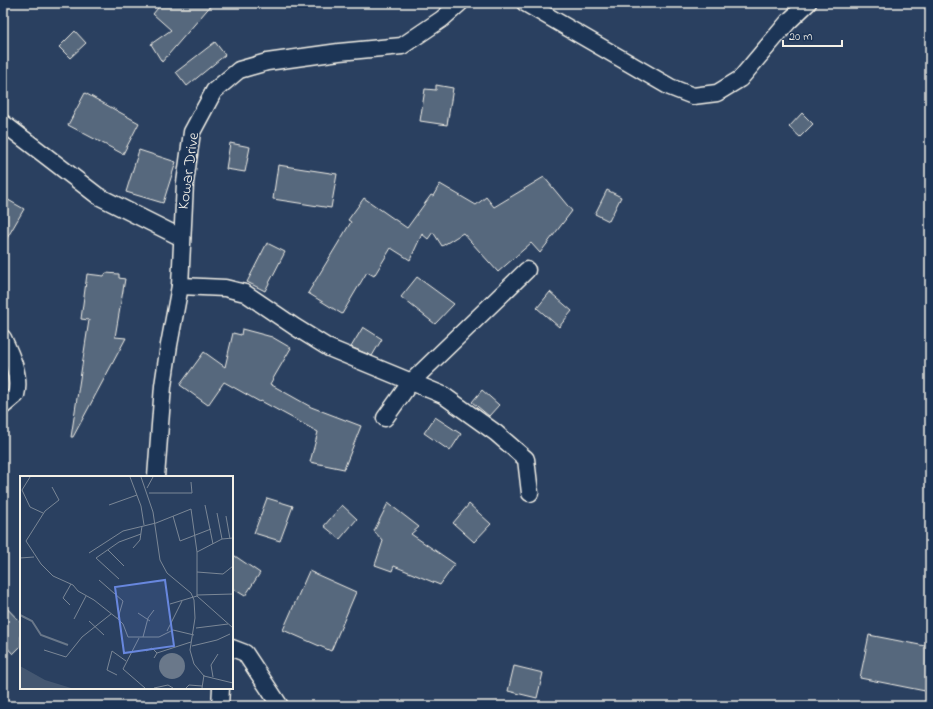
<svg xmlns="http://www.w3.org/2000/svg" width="933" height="709" font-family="'Indie Flower',sans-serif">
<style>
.building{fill:#56677d;stroke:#f4f1e8}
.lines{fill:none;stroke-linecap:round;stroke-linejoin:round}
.minor-casing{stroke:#f4f1e8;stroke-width:19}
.minor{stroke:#1d3557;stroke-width:16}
.labels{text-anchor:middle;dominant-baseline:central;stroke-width:3;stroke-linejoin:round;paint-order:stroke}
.street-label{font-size:16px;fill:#f4f1e8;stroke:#1d3557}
.inset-river{fill:none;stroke:#6a788a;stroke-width:2}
.inset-road{fill:none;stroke:#7b8796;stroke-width:1}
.view{fill:#6887de;fill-opacity:0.15;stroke:#6887de;stroke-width:2}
.inset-edge{fill:none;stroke:#f4f1e8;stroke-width:2}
</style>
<rect width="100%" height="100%" fill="#2a4060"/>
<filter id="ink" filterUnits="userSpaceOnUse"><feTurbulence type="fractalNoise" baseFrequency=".025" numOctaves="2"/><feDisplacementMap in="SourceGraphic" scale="8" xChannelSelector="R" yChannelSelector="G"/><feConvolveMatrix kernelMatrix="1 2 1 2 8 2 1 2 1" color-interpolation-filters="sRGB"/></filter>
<g filter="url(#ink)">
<g class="building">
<polygon points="162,3 213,3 162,62 151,44 171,30 153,14"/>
<polygon points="75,31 86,43 70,58 59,47"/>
<polygon points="215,42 225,55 187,86 176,72"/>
<polygon points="436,85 453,88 447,125 420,121 425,89 436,90"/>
<polygon points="85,93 139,123 123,154 68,125"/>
<polygon points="802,113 813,124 800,137 789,127"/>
<polygon points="230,143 250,147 245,172 226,169"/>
<polygon points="139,150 176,162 163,203 126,192"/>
<polygon points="278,165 337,174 331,208 273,199"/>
<polygon points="544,177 572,211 540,253 531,243 498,272 463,233 442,246 433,232 428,239 422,234 410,260 391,248 374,276 367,272 342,314 308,293 351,222 348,220 364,198 407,228 431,195 433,196 440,184 476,205 486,197 494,207"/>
<polygon points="607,190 621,197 609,221 595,214"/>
<polygon points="3,197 24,209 3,245"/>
<polygon points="267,243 285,252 265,291 247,282"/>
<polygon points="106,273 119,274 119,278 125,279 115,337 126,338 73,437 71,437 89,320 81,319 87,274 104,276"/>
<polygon points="417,277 454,304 435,324 401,297"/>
<polygon points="550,292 572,311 559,327 537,308"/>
<polygon points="363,327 382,339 372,356 351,347"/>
<polygon points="242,329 272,337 291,348 270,384 311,407 361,426 344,469 310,462 318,432 261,401 260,402 224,382 208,405 180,385 204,352 225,367 233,333 241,335"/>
<polygon points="482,390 499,405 489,416 472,402"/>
<polygon points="435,417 461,434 450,451 424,433"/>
<polygon points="267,498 293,506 280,541 254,533"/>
<polygon points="388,503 419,527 411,534 455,564 440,585 394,566 392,571 375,565 383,541 374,531"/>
<polygon points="469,504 491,524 474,542 453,523"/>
<polygon points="342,505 357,519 340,539 324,526"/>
<polygon points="232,554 260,573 245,596 232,588"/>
<polygon points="309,571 356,592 331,651 283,630"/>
<polygon points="3,604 21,623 21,646 13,654 3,643"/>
<polygon points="869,635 930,647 930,692 860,678"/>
<polygon points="514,666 543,673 537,698 508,691"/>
</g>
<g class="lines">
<g class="minor-casing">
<g id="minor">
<polyline points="525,3 670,87 693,96 717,93 740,79 788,22 808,3"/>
<polyline points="3,123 98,196 182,238"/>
<polyline points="180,286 225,288 245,293 295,327 329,348 443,395 496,433 526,459 530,493"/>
<path d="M3,338C11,355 21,376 16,395L3,406"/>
<polyline points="385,418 410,383 527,270"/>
<polyline points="156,477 163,386 169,345 180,286 185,183 192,132 214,91 239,70 267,62 339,52 402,46 442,19 460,3"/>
<polyline points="232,648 245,653 280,706"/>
<polyline points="220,706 221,688"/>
</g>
</g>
<use href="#minor" class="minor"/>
</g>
</g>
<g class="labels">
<g class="street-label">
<text transform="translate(189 171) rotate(-82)">Kowar Drive</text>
</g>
</g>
<g transform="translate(20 476)">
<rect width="213" height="213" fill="#2a4060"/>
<path d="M0,190L25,204L51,212H0Z" fill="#445771"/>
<path d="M139 190a13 13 0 1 1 26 0a13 13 0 1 1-26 0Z" fill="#6a788a"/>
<path class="inset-river" d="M0,139L12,145L21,159L48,169"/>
<path class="inset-road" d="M10,1L2,14L10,31L23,37M110,1L121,30L124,49M121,1L133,36L140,84L147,97L171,117L174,124L175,142L170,174L174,188L184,200L213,207M32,11L39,24L25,35L6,65L21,88L33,100L53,109L58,115L74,124L98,143L103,148L108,161H139L153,154L174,159M127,12L133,1M129,17H172L171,6M89,29L117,19M185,29L193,68M197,37L202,63M153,40L160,65L191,53M206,40L210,63M113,72L120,64L122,50M88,74L104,90M177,76L202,63L213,62M69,77L103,55L136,47L171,33L177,76V120L150,128M0,82L14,81M177,96L203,98L213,90M99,103L76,82L99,66L121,58M79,104L103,125L98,142M177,119L213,118M177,120L213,152M50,129L43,122L51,108M118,137L130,145M54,143L66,120M69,145L84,159M176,152L208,148M147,155L162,125M123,161L128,142L134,134M119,162L103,193L125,212M172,170L197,164L210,158M24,174L46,181L62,161L91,138M126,175L132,172L137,177M134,182L137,177L171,166M97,199L87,194L92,175L106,185M193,201L191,189L198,178M134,212L148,209L153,212M166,212L169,209L182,210M182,212L184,199"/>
<path class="view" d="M145,104L154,170L104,177L95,111Z"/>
<rect width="213" height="213" class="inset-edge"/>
</g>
<rect width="933" height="709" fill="none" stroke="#1d3557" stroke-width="16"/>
<rect x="8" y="8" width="917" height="693" fill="none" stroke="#f4f1e8" stroke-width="1.5" filter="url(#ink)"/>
<path d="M783 40v6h59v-6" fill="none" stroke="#f4f1e8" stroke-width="2"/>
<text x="789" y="40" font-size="12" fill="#f4f1e8" stroke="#1d3557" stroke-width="3" paint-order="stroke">20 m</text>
</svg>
